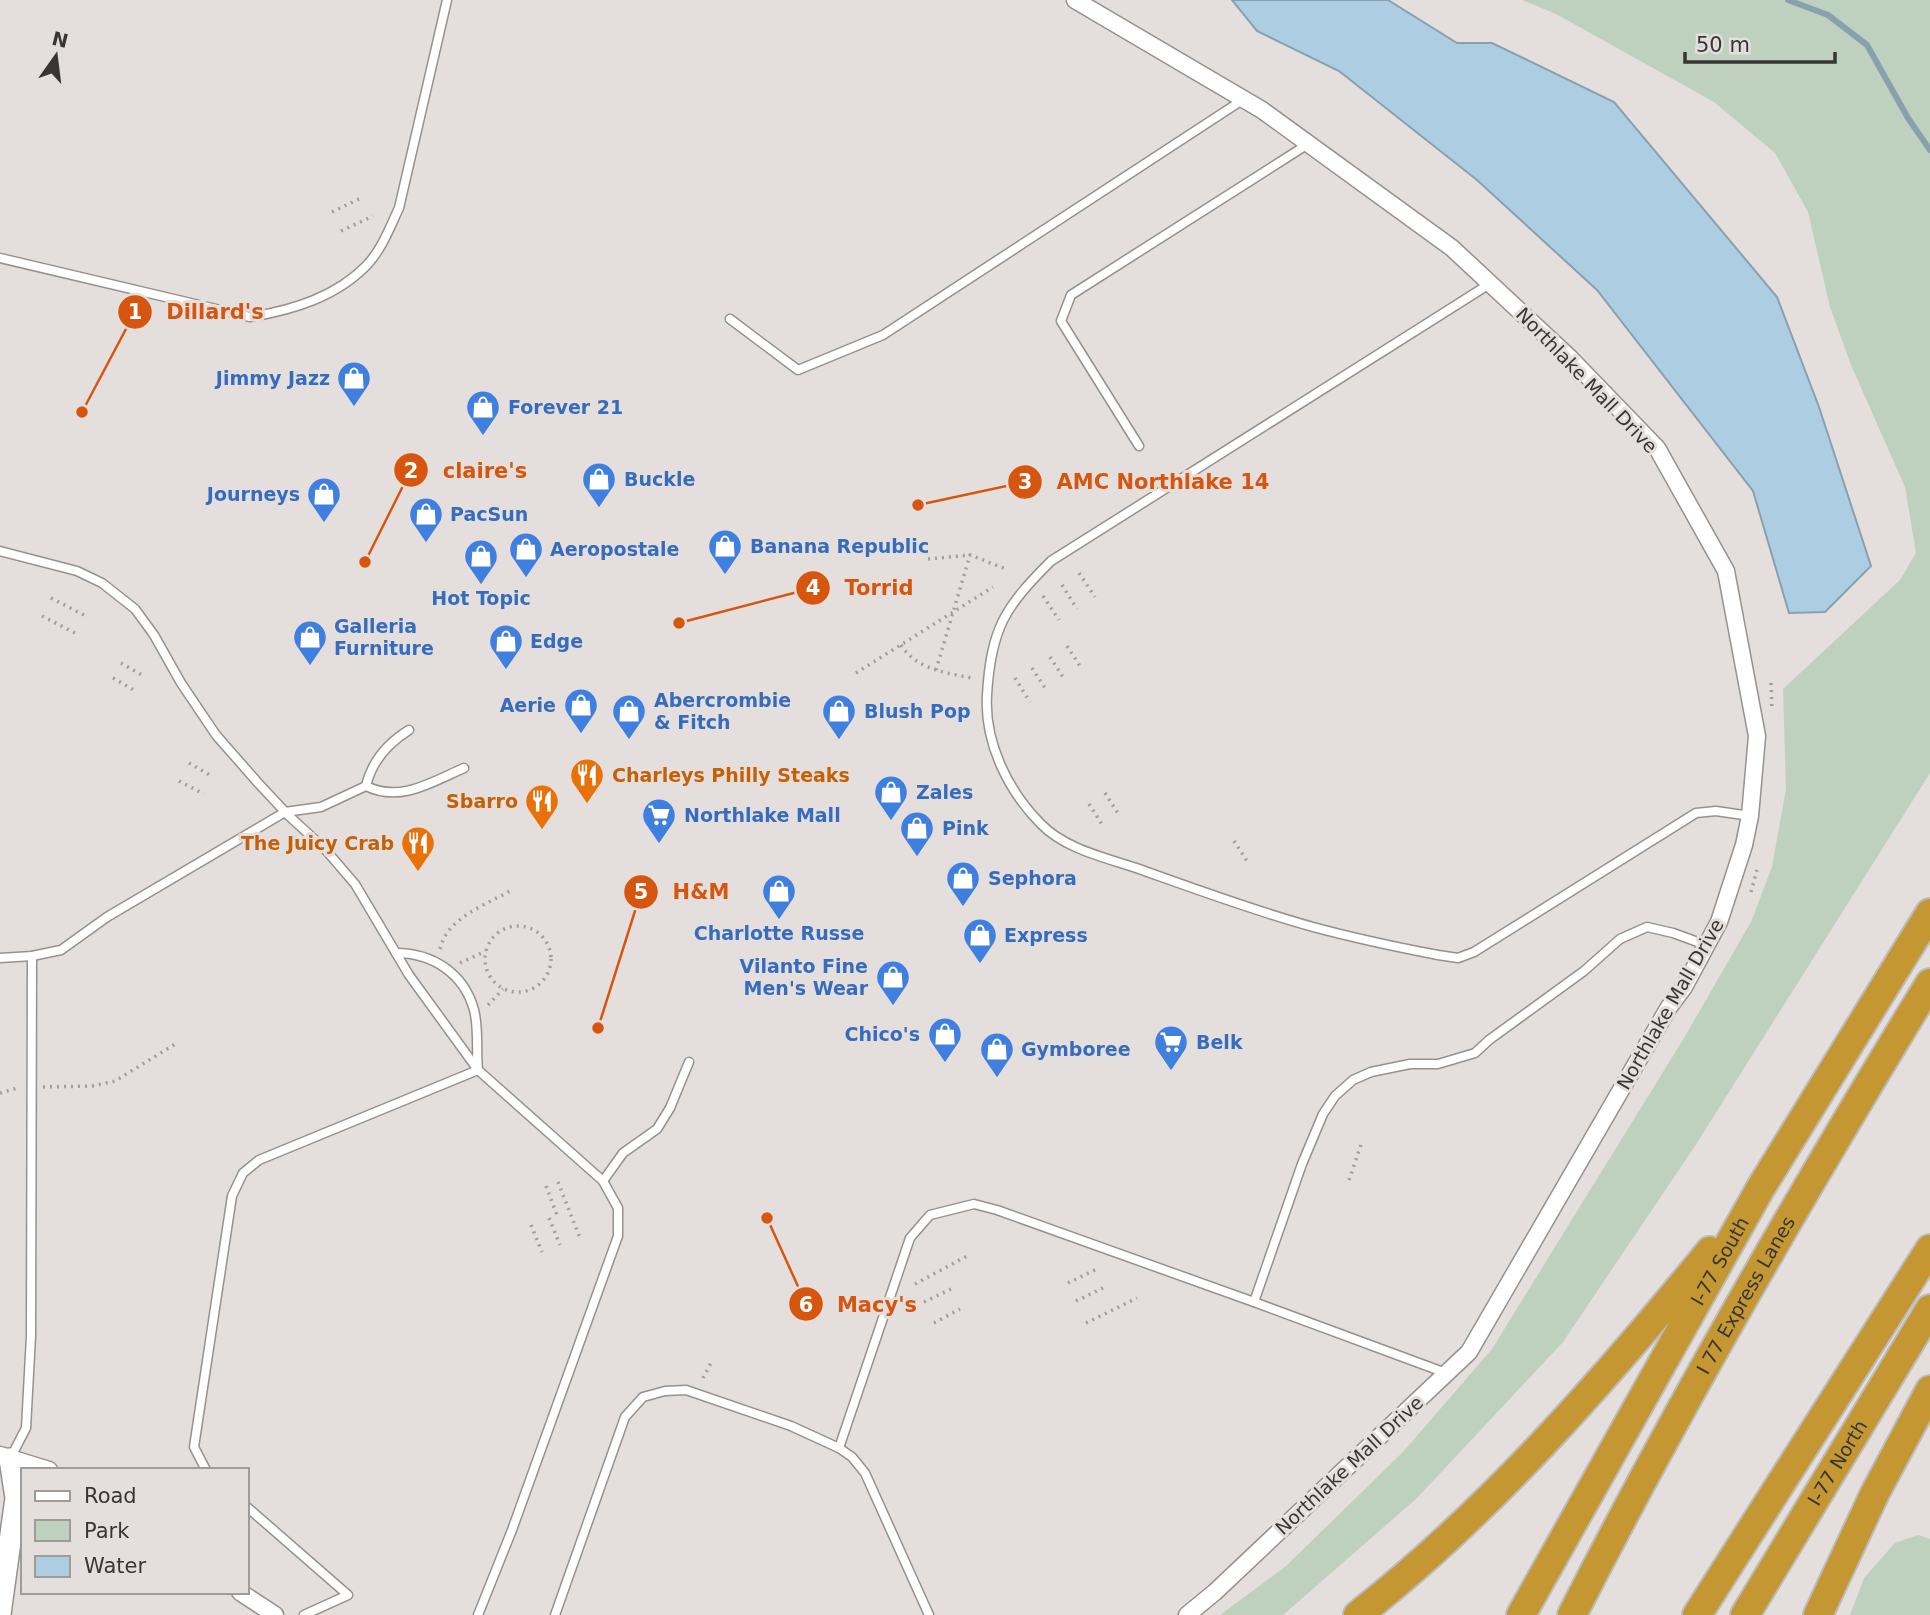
<svg xmlns="http://www.w3.org/2000/svg" width="1930" height="1615" font-family="'DejaVu Sans',sans-serif">
<style>
.green{fill:#bed0be}
.water{fill:#adcde2;stroke:#8aa0ae;stroke-width:2}
.lines{fill:none;stroke-linecap:round;stroke-linejoin:round}
.stream{stroke:#8aa0ae;stroke-width:6}
.lane-casing{stroke:#96918f;stroke-width:11}
.street-casing{stroke:#96918f;stroke-width:19}
.secondary-casing{stroke:#96918f;stroke-width:24}
.highway-casing{stroke:#bbbbba;stroke-width:32}
.path{stroke:#a29e9c;stroke-width:3.5;stroke-dasharray:2 5;stroke-linecap:butt}
.lane{stroke:#fff;stroke-width:8}
.street{stroke:#fff;stroke-width:16}
.secondary{stroke:#fff;stroke-width:21}
.highway{stroke:#c59733;stroke-width:28}
.labels{text-anchor:middle;dominant-baseline:central;stroke-width:6;stroke-linejoin:round;paint-order:stroke}
.shop-label{font-size:19px;font-weight:bold;fill:#366cbe;stroke:#e4dfdc;text-anchor:start}
.street-label{font-size:19px;fill:#383635;stroke:#e4dfdc}
.food-label{font-size:19px;font-weight:bold;fill:#c56008;stroke:#e4dfdc;text-anchor:end}
.leader{fill:none;stroke:#d65610;stroke-width:2.5}
.callout-dot{fill:#d65610;stroke:#e4dfdc;stroke-width:2.5}
.mark-label{font-size:21px;text-anchor:middle;font-weight:bold;fill:#fff}
.callout-label{font-size:21px;text-anchor:middle;font-weight:bold;fill:#d65610;stroke:#e4dfdc;stroke-width:6;stroke-linejoin:round;paint-order:stroke}
</style>
<rect width="100%" height="100%" fill="#e4dfdc"/>
<g class="green">
<polygon points="1522,0 1930,0 1930,773 1695,1146 1563,1342 1417,1498 1283,1615 1220,1615 1285,1567 1403,1452 1492,1349 1684,1038 1751,922 1772,867 1786,789 1783,689 1900,580 1916,553 1905,487 1851,365 1830,307 1808,212 1775,153 1714,102 1556,14"/>
<polygon points="1918,1535 1930,1539 1930,1615 1850,1615 1864,1578 1895,1543"/>
</g>
<polygon class="water" points="1232,0 1388,0 1457,43 1492,43 1614,102 1777,297 1819,407 1871,566 1825,612 1789,613 1753,491 1597,290 1477,180 1339,71 1257,31"/>
<g class="lines">
<polyline class="stream" points="1788,0 1828,15 1867,45 1908,118 1930,150"/>
<g class="lane-casing">
<g id="lane">
<path d="M0,258L250,317C293,310 336,297 367,265C382,249 390,227 399,208L447,0"/>
<path d="M1491,283L1051,561C1005,607 991,628 987,695C984,742 1008,791 1041,824C1066,850 1108,858 1142,870C1198,890 1255,911 1313,927C1354,938 1396,947 1438,955L1458,958L1474,952L1696,813L1716,811L1750,816"/>
<polyline points="730,319 798,370 883,335 1244,99"/>
<polyline points="1139,446 1061,321 1071,295 1308,144"/>
<polyline points="0,551 77,571 102,583 135,609 154,635 181,683 216,735 259,784 289,816 324,848 355,884 409,975 478,1070 603,1181 618,1208 618,1236 512,1530 478,1615"/>
<path d="M366,786C400,803 432,782 464,768"/>
<path d="M0,958L32,956L61,950L107,917L285,812L321,807L366,786C372,761 388,743 409,730"/>
<polyline points="603,1181 623,1153 657,1129 670,1108 689,1062"/>
<polyline points="1446,1373 1254,1302 1302,1164 1323,1114 1335,1096 1353,1080 1371,1072 1410,1064 1438,1064 1475,1053 1489,1040 1584,971 1620,939 1647,927 1673,933 1706,945"/>
<polyline points="839,1448 910,1238 930,1215 974,1204 997,1210 1254,1302"/>
<polyline points="11,1457 26,1428 31,1336 32,956"/>
<path d="M206,1470L194,1447L232,1196L243,1173L259,1160L478,1070C476,1051 479,1028 474,1010C464,973 432,953 396,953"/>
<polyline points="247,1507 348,1595 304,1615"/>
<polyline points="555,1615 625,1417 643,1397 665,1391 686,1390 791,1426 839,1448 852,1457 865,1473 929,1615"/>
</g>
</g>
<g class="street-casing">
<g id="street">
<polyline points="1075,0 1262,110 1452,248 1570,358 1657,448 1726,571 1757,736 1750,816 1744,845 1719,922 1684,987 1669,1007 1469,1352 1215,1592 1187,1615"/>
<polyline points="0,1455 49,1470"/>
<polyline points="240,1592 275,1615"/>
</g>
</g>
<g class="secondary-casing">
<polyline id="secondary" points="0,1614 16,1498 10,1459"/>
</g>
<g class="highway-casing">
<g id="highway">
<path d="M1358,1615C1491,1510 1603,1382 1710,1251"/>
<path id="s1" d="M1521,1615L1760,1189L1930,913"/>
<path id="s2" d="M1572,1615C1682,1399 1804,1189 1930,983"/>
<polyline points="1697,1615 1930,1249"/>
<path id="s3" d="M1745,1615L1930,1309"/>
<polyline points="1818,1615 1875,1493 1930,1390"/>
</g>
</g>
<g class="path">
<polyline points="332,212 363,197"/>
<polyline points="341,231 373,216"/>
<polyline points="928,559 970,555"/>
<polyline points="1079,573 1095,597"/>
<polyline points="1062,585 1077,609"/>
<polyline points="1043,596 1059,620"/>
<polyline points="51,598 84,615"/>
<polyline points="42,616 75,633"/>
<path d="M901,645C916,669 946,673 972,678"/>
<polyline points="1067,646 1082,669"/>
<polyline points="1050,657 1065,680"/>
<polyline points="121,663 142,675"/>
<polyline points="1032,668 1047,691"/>
<polyline points="936,670 970,555 1006,569"/>
<polyline points="856,673 993,587"/>
<polyline points="113,678 134,690"/>
<polyline points="1015,678 1030,702"/>
<polyline points="1771,683 1772,710"/>
<polyline points="189,763 213,777"/>
<polyline points="179,781 204,794"/>
<polyline points="1105,793 1119,815"/>
<polyline points="1089,804 1103,826"/>
<polyline points="1234,841 1249,864"/>
<polyline points="1751,892 1757,870"/>
<circle cx="518" cy="959" r="33"/>
<path d="M440,949C447,918 485,905 510,891"/>
<polyline points="460,963 486,951"/>
<polyline points="488,1005 503,989"/>
<polyline points="43,1087 92,1086 115,1081 177,1043"/>
<polyline points="0,1093 18,1088"/>
<polyline points="1349,1180 1362,1142"/>
<polyline points="558,1182 580,1238"/>
<polyline points="546,1186 557,1215"/>
<polyline points="549,1218 560,1245"/>
<polyline points="531,1225 542,1252"/>
<polyline points="1068,1283 1099,1268"/>
<polyline points="915,1284 969,1255"/>
<polyline points="1076,1301 1107,1286"/>
<polyline points="924,1302 951,1289"/>
<polyline points="934,1323 960,1309"/>
<polyline points="1086,1323 1137,1298"/>
<polyline points="703,1378 712,1361"/>
</g>
<use href="#lane" class="lane"/>
<use href="#street" class="street"/>
<use href="#secondary" class="secondary"/>
<use href="#highway" class="highway"/>
</g>
<defs>
<g id="shop-pin" transform="scale(1.75)"><path d="M0 17L-7.5 6A9.5 9.5 0 1 1 7.5 6Z" fill="#3f7fe0" stroke="#e4dfdc"/><path d="M-5-2.5h2.3a2.7 3.5 0 0 1 5.4 0H5L5.5 6h-11ZM-1.5-2.5h3a1.5 2.3 0 0 0-3 0Z" fill="#fff"/></g>
<g id="restaurant-pin" transform="scale(1.75)"><path d="M0 17L-7.5 6A9.5 9.5 0 1 1 7.5 6Z" fill="#e8710a" stroke="#e4dfdc"/><path d="M-5-6h1v4h1v-4h1v4h1v-4h1v5L-1.5 .5V6h-2V.5L-5-1ZM5-6V6H3V1.5H1.5Q1.5-4 5-6Z" fill="#fff"/></g>
<g id="supermarket-pin" transform="scale(1.75)"><path d="M0 17L-7.5 6A9.5 9.5 0 1 1 7.5 6Z" fill="#3f7fe0" stroke="#e4dfdc"/><path d="M-6-5.5h2.5l.6 2H6L4.5 2H-2.5L-4.4-4H-6ZM-1.5 3.2a1.3 1.3 0 1 0 .1 0ZM3 3.2a1.3 1.3 0 1 0 .1 0Z" fill="#fff"/></g>
</defs>
<g fill-rule="evenodd">
<use href="#shop-pin" x="354" y="378"/>
<use href="#shop-pin" x="483" y="407"/>
<use href="#shop-pin" x="599" y="479"/>
<use href="#shop-pin" x="324" y="494"/>
<use href="#shop-pin" x="426" y="514"/>
<use href="#shop-pin" x="725" y="546"/>
<use href="#shop-pin" x="526" y="549"/>
<use href="#shop-pin" x="481" y="556"/>
<use href="#shop-pin" x="310" y="637"/>
<use href="#shop-pin" x="506" y="641"/>
<use href="#shop-pin" x="581" y="705"/>
<use href="#shop-pin" x="629" y="711"/>
<use href="#shop-pin" x="839" y="711"/>
<use href="#restaurant-pin" x="587" y="775"/>
<use href="#shop-pin" x="891" y="792"/>
<use href="#restaurant-pin" x="542" y="801"/>
<use href="#supermarket-pin" x="659" y="815"/>
<use href="#shop-pin" x="917" y="828"/>
<use href="#restaurant-pin" x="418" y="843"/>
<use href="#shop-pin" x="963" y="878"/>
<use href="#shop-pin" x="779" y="891"/>
<use href="#shop-pin" x="980" y="935"/>
<use href="#shop-pin" x="893" y="977"/>
<use href="#shop-pin" x="945" y="1034"/>
<use href="#supermarket-pin" x="1171" y="1042"/>
<use href="#shop-pin" x="997" y="1049"/>
</g>
<g class="labels">
<g class="shop-label">
<text x="330" y="378" text-anchor="end">Jimmy Jazz</text>
<text x="508" y="407">Forever 21</text>
<text x="624" y="479">Buckle</text>
<text x="300" y="494" text-anchor="end">Journeys</text>
<text x="450" y="514">PacSun</text>
<text x="750" y="546">Banana Republic</text>
<text x="550" y="549">Aeropostale</text>
<text x="481" y="598" text-anchor="middle">Hot Topic</text>
<text x="334" y="626">Galleria<tspan x="334" dy="22">Furniture</tspan></text>
<text x="530" y="641">Edge</text>
<text x="654" y="700">Abercrombie<tspan x="654" dy="22">&amp; Fitch</tspan></text>
<text x="556" y="705" text-anchor="end">Aerie</text>
<text x="864" y="711">Blush Pop</text>
<text x="916" y="792">Zales</text>
<text x="684" y="815">Northlake Mall</text>
<text x="942" y="828">Pink</text>
<text x="988" y="878">Sephora</text>
<text x="779" y="933" text-anchor="middle">Charlotte Russe</text>
<text x="1004" y="935">Express</text>
<text x="868" y="966" text-anchor="end">Vilanto Fine<tspan x="868" dy="22">Men's Wear</tspan></text>
<text x="920" y="1034" text-anchor="end">Chico's</text>
<text x="1196" y="1042">Belk</text>
<text x="1021" y="1049">Gymboree</text>
</g>
<g class="street-label">
<text transform="translate(1587 380) rotate(46)">Northlake Mall Drive</text>
<text transform="translate(1670 1004) rotate(-60)">Northlake Mall Drive</text>
<text stroke="none"><textPath href="#s1" startOffset="406">I-77 South</textPath></text>
<text stroke="none"><textPath href="#s2" startOffset="364">I 77 Express Lanes</textPath></text>
<text stroke="none"><textPath href="#s3" startOffset="178">I-77 North</textPath></text>
<text transform="translate(1349 1465) rotate(-43)">Northlake Mall Drive</text>
</g>
<g class="food-label">
<text x="612" y="775" text-anchor="start">Charleys Philly Steaks</text>
<text x="518" y="801">Sbarro</text>
<text x="394" y="843">The Juicy Crab</text>
</g>
</g>
<path class="leader" d="M82 412L135 312M365 562L411 470M918 505L1025 482M679 623L813 588M598 1028L641 892M767 1218L806 1304"/>
<g class="callout-dot">
<circle cx="82" cy="412" r="7"/>
<circle cx="365" cy="562" r="7"/>
<circle cx="918" cy="505" r="7"/>
<circle cx="679" cy="623" r="7"/>
<circle cx="598" cy="1028" r="7"/>
<circle cx="767" cy="1218" r="7"/>
<circle cx="135" cy="312" r="18"/>
<circle cx="411" cy="470" r="18"/>
<circle cx="1025" cy="482" r="18"/>
<circle cx="813" cy="588" r="18"/>
<circle cx="641" cy="892" r="18"/>
<circle cx="806" cy="1304" r="18"/>
</g>
<g class="mark-label">
<text x="135" y="319">1</text>
<text x="411" y="478">2</text>
<text x="1025" y="489">3</text>
<text x="813" y="595">4</text>
<text x="641" y="899">5</text>
<text x="806" y="1312">6</text>
</g>
<g class="callout-label">
<text x="215" y="319">Dillard's</text>
<text x="485" y="478">claire's</text>
<text x="1163" y="489">AMC Northlake 14</text>
<text x="879" y="595">Torrid</text>
<text x="701" y="899">H&amp;M</text>
<text x="877" y="1312">Macy's</text>
</g>
<rect x="21" y="1468" width="228" height="126" fill="#e4dfdc" stroke="#9f9b99" stroke-width="2"/>
<rect x="35" y="1491" width="35" height="10" fill="#ffffff" stroke="#9f9b99" stroke-width="2"/>
<text x="84" y="1503" font-size="21" fill="#383635">Road</text>
<rect x="35" y="1520" width="35" height="21" fill="#bed0be" stroke="#9f9b99" stroke-width="2"/>
<text x="84" y="1538" font-size="21" fill="#383635">Park</text>
<rect x="35" y="1556" width="35" height="21" fill="#adcde2" stroke="#9f9b99" stroke-width="2"/>
<text x="84" y="1573" font-size="21" fill="#383635">Water</text>
<g transform="translate(56 56) rotate(14)" stroke="#e4dfdc" stroke-width="5" paint-order="stroke">
<path d="M0-5L12 26L0 18L-12 26Z" fill="#383635"/>
<text y="-10" font-size="19" font-weight="bold" text-anchor="middle" fill="#383635">N</text>
</g>
<path d="M1685 52v10h150v-10" fill="none" stroke="#383635" stroke-width="3.5"/>
<text x="1696" y="52" font-size="21" fill="#383635" stroke="#e4dfdc" stroke-width="5" paint-order="stroke">50 m</text>
</svg>
